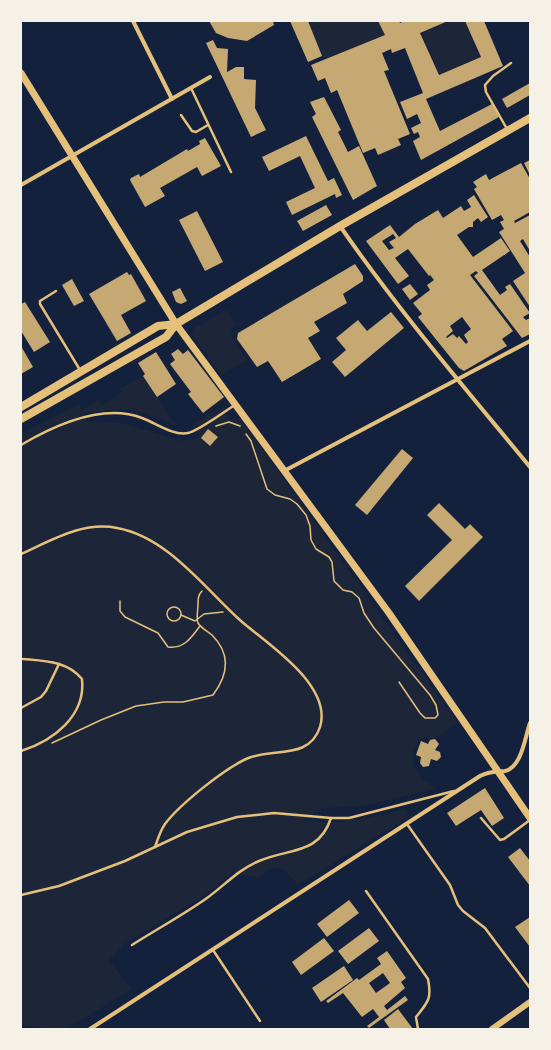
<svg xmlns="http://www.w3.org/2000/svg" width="551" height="1050" font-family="Commissioner,sans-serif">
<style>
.green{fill:#1d2539}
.building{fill:#c6a872;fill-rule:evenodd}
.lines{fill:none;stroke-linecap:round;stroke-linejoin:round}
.path{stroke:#e5c07b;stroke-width:1.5}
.service{stroke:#e5c07b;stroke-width:2.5}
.minor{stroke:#e5c07b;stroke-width:4}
.tertiary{stroke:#e5c07b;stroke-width:6}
.secondary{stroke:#e5c07b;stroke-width:7}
.primary{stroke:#e5c07b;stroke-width:8}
</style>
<rect width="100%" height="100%" fill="#14213d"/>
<g class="green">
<polygon points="308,21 378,21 385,35 324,59"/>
<polygon points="450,21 465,21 480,57 439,74 422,33"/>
<polygon points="227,310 236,325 232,329 231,335 247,360 221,375 191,334 193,329"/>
<path d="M143,376L177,427C139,407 126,406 84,414L88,422L121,423L182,441L200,437L191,424L216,410L224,408L231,420L240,418L458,723L435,739L424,737C418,741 416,744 414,751C408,771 422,777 435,789L357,807L322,808L303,821C337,826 372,817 405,809L410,816L298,885L284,869L273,867L258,878L233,873L204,896L127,942L109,960L131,989L67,1029H51L21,1024V434L79,404L82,410L99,400L102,405L122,392L120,389Z"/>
</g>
<g class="building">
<polygon points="209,21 273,21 274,25 247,41 228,38 216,33"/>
<polygon points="290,21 308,21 322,56 308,62"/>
<polygon points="378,21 399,21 400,23 404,21 448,21 420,33 439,75 481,57 465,21 484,21 503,66 426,99 440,131 492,104 499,117 421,160 413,141 420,137 418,132 414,134 411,128 421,123 417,114 407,119 400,102 423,93 405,48 392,53 391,49 382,53 389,70 384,71 410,134 398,139 401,145 378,155 375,148 363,153 337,90 331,93 325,78 318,81 311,65 385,35"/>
<polygon points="213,40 217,48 228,49 227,72 236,67 244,67 244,79 256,80 255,108 266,130 251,137 206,43"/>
<polygon points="530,83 530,95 507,108 502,99"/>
<polygon points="324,97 341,130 338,132 348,152 359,146 377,186 353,200 312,117 316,114 310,102"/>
<polygon points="306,136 328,181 334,178 342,195 336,198 335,194 292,215 286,202 315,188 300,156 269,171 262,157"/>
<polygon points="205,138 221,166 202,176 197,167 160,188 165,196 145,207 130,180 131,178 139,174 140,177 187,149 188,151 200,144 199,141"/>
<polygon points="530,160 530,175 524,163"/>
<polygon points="521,163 530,179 530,212 514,221 515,223 530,215 530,251 523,239 520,241 530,257 530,307 513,281 525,273 499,232 504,229 500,222 504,220 501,215 492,220 474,189 477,187 473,182 486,174 489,180"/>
<path d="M474,195L488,217L481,222L478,218L473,222V227H469L457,235L473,257L501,238L510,251L482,270L500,295L507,290L505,287L510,284L530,313L523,317L526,320L530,318V334L522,338L474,276L478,273L476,271L470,275L513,331L502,339L507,346L464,371L459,368L418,317L422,314L413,303L430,290L427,285L434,280L430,275L429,276L408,249L395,258L409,276L398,284L366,241L390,225L399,237L415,224L438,210L443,218L461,206L464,211L471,207L467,200ZM393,234L396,238L389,242L394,248L389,250L382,241ZM462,317L471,329L464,335L468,342L466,344L459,336L457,338L453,334L447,338L446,337L453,331L450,326Z"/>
<polygon points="326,205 332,215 303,231 297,221"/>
<polygon points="197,211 223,262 205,271 179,220"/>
<polygon points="355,264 363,276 363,281 343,294 347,303 314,322 320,331 308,338 321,359 282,382 268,361 257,367 237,339 238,333"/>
<polygon points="127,272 129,275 131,274 146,301 121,315 131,333 117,341 89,294"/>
<polygon points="72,279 84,301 74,306 62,285"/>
<polygon points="410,284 418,294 410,300 402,289"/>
<polygon points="180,288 187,301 181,304 176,302 172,292"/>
<polygon points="25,302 50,342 34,352 21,331 21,304"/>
<polygon points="391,312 404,328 345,377 332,362 346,350 336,338 358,320 367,331"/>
<polygon points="21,346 33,367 21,374"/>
<polygon points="178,349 183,354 188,350 224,397 203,413 188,394 191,392 170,364 175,360 171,354"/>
<polygon points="156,352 176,384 157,397 143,376 145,374 138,363"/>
<polygon points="208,429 218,437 210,446 201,438"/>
<polygon points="402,449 413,458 367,515 355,505"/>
<polygon points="439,503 465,529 470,524 483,537 419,601 405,586 452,540 427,515"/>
<polygon points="435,739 439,744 435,750 440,752 441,757 437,761 431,759 429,766 423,767 420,763 421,757 416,755 421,741 428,744 430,740"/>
<polygon points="485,788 504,818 492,826 481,810 456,826 447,813"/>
<polygon points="520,848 530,861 530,886 508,857"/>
<polygon points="349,900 359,913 327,937 317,924"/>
<polygon points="530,917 530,947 515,927"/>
<polygon points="369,928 379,941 348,964 338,951"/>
<polygon points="324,938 334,951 301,975 292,962"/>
<path d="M387,951L406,978L401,982L405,988L384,1006L387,1010L405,996L408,1000L369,1028L367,1026L379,1017L373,1009L362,1017L343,993L328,1003L326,1001L357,978L359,980L381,964L377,958ZM383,973L390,983L376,993L369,983Z"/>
<polygon points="344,966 353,980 321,1002 312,988"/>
<polygon points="398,1009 413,1029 390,1029 384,1020"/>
</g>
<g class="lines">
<g class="path">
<polyline points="216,426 229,422 240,426"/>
<polyline points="246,434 251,441 267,489 275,495 290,499 297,504 306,515 310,526 311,540 316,549 329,557 332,562 334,581 343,590 352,592 359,598 364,613 374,628 430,695 436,705 438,715 435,718 425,718 420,713 399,682"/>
<path d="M120,601V611L125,617L158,633L168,647C184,649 191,638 200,626"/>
<circle cx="174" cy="614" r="7"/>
<polyline points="181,615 195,621 204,614 223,612"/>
<path d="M52,743L101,720L136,706L164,702H183L213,695C228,675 231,654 212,635C207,631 201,628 198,623C196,618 198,610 198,605C198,599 198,595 202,591"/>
</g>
<g class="service">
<polyline points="191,88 231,172"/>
<polyline points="181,115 192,131 196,132 208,125"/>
<polyline points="507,129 486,92 485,85 493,76 511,63"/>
<polyline points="56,291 40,301 40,304 80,370"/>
<path d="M21,445C55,425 103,403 142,418C156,423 173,436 188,433C198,431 225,411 235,405"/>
<path d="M21,554C52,540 83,521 117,528C168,537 205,589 241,621C266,643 333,685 320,727C309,761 271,747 246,759C223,770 180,804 165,824C160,831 158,839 155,847"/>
<polyline points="21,708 41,697 46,691 59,664"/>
<path d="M21,751C53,741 86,716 82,679C67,661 45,661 23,659"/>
<polyline points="481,818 500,840 504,839 530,820"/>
<polyline points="407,824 450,885 458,905 463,911 485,928 530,988"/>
<path d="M366,891L428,979C432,999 428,1002 416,1017L418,1029"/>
<polyline points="21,895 59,886 125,861 187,832 237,817 274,813 331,818 349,818 454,791"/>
<path d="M132,945C157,929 183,915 207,898C225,885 239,869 259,861C289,848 319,855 331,818"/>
<polyline points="213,950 260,1021"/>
</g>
<g class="minor">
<polyline points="133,21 172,99"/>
<polyline points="21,185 210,77"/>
<path d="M340,226C398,310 465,388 530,467"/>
<polyline points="284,471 530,341"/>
<path d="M90,1029L480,776C489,771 496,772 505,771C522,767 525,737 530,723"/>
</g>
<polyline class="tertiary" points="492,1029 530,1002"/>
<polyline class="secondary" points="21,73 176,324 389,613 530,818"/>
<g class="primary">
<polyline points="21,407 158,326 176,324"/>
<polyline points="21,419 166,337 176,324 340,226 530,118"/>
</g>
</g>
<rect width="551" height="1050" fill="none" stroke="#f6f1e7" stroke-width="44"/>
</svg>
